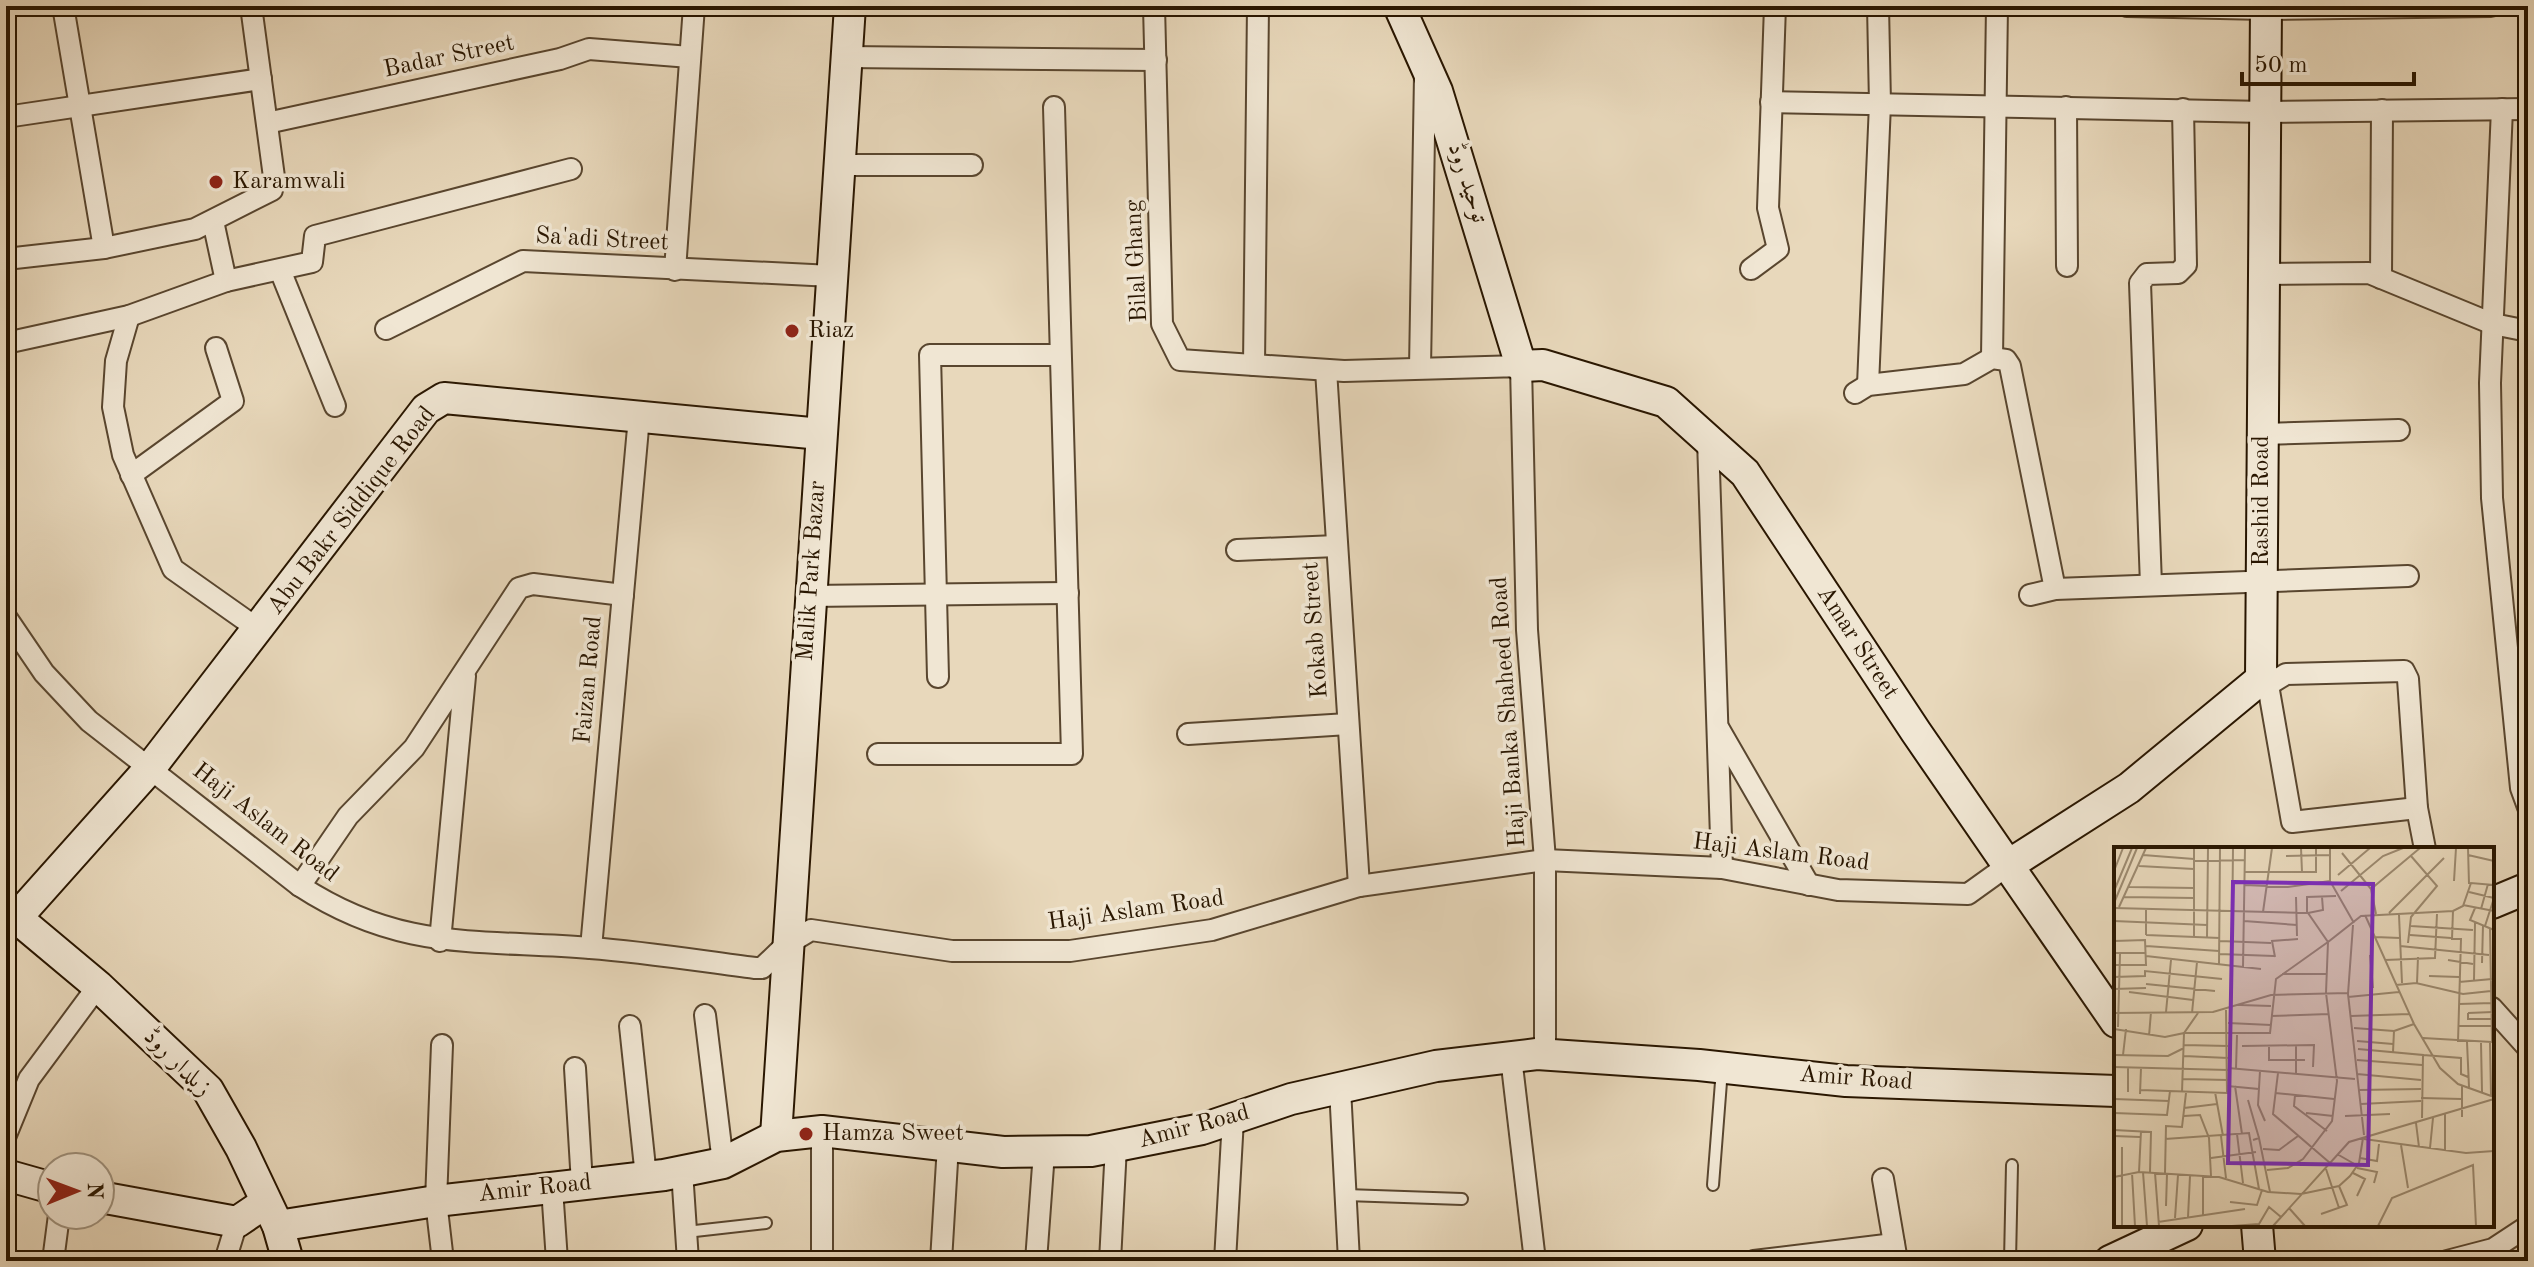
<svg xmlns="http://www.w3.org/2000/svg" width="2534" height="1267" font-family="'Old Standard TT',Amiri,serif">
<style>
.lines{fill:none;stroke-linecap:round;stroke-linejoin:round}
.lane-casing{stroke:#59462f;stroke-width:14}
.street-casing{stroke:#59462f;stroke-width:24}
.secondary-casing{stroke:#291600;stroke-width:34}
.lane{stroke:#f0e6d3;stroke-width:10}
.street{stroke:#f0e6d3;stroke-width:20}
.secondary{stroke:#f0e6d3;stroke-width:30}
.poi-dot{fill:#8f2418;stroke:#f0e6d3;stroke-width:3}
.labels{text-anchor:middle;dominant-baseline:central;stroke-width:7;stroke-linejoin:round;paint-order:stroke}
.street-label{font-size:24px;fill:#291600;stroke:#f0e6d3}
.poi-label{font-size:24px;fill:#291600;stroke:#f0e6d3;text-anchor:start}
.inset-road{fill:none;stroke:#9c8a70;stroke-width:2}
.view{fill:#7b2cbf;fill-opacity:0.15;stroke:#7b2cbf;stroke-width:4}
.inset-edge{fill:none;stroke:#291600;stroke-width:4}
</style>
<rect width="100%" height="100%" fill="#e8d8bb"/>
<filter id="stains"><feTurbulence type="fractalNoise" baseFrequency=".0025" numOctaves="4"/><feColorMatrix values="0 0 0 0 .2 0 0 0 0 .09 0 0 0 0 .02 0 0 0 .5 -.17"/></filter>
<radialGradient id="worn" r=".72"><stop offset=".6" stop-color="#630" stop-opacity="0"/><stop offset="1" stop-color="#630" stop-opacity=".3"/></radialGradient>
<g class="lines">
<g class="lane-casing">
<g id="lane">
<polyline points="1713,1185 1722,1069"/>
<polyline points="1346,1195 1462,1199"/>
<polyline points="686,1232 766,1223"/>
<polyline points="1349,1256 1405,1261"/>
<polyline points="2010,1261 2012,1165"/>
</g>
</g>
<g class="street-casing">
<g id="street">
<polyline points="63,6 104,248"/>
<polyline points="1154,6 1162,324 1180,360 1344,371 1521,366 1527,630 1545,860 1545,1055"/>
<polyline points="2127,6 2266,9 2491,6"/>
<polyline points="847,57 1156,60"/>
<polyline points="1771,102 2265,112 2528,109"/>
<polyline points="2066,107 2067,266"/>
<polyline points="2502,109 2490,383 2492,498 2521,788 2528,807"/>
<polyline points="6,117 261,79"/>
<polyline points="267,123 560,59 589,49 690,57"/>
<polyline points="840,165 972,165"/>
<polyline points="6,259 104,248 195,229 272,190 274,177 251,6"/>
<polyline points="1751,269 1778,249 1768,208 1775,6"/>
<polyline points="280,270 335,406"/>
<polyline points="675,270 694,6"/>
<polyline points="2264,274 2369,273 2493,324 2528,331"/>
<polyline points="2381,278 2382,110"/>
<polyline points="226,281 312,262 315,236 571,169"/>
<polyline points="129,316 116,361 113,407 123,455 173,569 258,629"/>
<polyline points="386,329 523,261 832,276"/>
<polyline points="6,343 129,316 226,281 213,221"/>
<polyline points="1992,358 1997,6"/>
<polyline points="1254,365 1258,6"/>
<polyline points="1420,368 1425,76"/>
<polyline points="1326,370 1359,886"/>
<polyline points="1868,385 1880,104 1878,6"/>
<polyline points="1855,393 1868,385 1964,374 1992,358 2006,360 2010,366 2055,589 2030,595"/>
<polyline points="2263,434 2399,430"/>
<polyline points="1708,440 1722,868"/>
<polyline points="131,475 233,401 216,348"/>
<polyline points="1237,550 1337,546"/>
<polyline points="2151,585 2140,283 2147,274 2178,273 2186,265 2183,109"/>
<polyline points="2055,589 2408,576"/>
<polyline points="810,596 1068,593"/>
<path d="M6,617L44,673L89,721L300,886C401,952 478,939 590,948C645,952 700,961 755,968H762L786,945L811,930L952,951H1070L1212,930L1359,886L1545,860L1722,868L1838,890L1968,894L2007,866"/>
<polyline points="938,677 930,355 1060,355"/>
<polyline points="2261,679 2268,685 2292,822 2417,808"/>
<polyline points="2268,685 2286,674 2404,671 2408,679 2417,808 2425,849"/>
<polyline points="1719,729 1809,885"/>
<polyline points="1188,734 1348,724"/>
<polyline points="878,754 1072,754 1054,107"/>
<polyline points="300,886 348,816 414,748 519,588 533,584 623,595"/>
<polyline points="440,941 465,676"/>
<polyline points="591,948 639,417"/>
<polyline points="2492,1008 2528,1048"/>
<polyline points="705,1015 723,1163"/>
<polyline points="630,1026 646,1177"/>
<polyline points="442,1045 436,1201 443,1261"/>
<polyline points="1511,1057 1535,1261"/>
<polyline points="575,1068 582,1184"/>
<polyline points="1340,1088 1349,1261"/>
<polyline points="6,1135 29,1079 98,986"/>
<polyline points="682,1171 688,1261"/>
<polyline points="1883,1179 1897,1261"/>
<polyline points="552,1188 557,1261"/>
<polyline points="53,1261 59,1215"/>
<polyline points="225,1261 237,1222"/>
<polyline points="822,1261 822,1131"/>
<polyline points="941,1261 948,1145"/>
<polyline points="1036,1261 1044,1152"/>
<polyline points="1110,1261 1116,1146"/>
<polyline points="1225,1261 1233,1119"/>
<polyline points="1754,1261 1894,1244"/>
<polyline points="2447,1261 2493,1249 2528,1226"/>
</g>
</g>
<g class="secondary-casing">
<g id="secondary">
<polyline points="1399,6 1437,91 1521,366 1543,365 1666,402 1745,473 1916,732 2116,1022"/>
<polyline points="2007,866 2129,788 2261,679 2266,6"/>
<polyline points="2492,903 2528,888"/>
<polyline points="6,909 98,986 208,1090 241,1148 278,1226 288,1261"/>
<polyline points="18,916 151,767 426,409 444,398 821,434"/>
<polyline points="776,1136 850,6"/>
<polyline points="6,1175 52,1188"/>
<polyline points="100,1197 237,1222 265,1203"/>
<polyline points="2257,1225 2260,1261"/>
<polyline points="278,1226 436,1201 664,1175 723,1163 776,1136 822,1131 1003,1152 1091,1151 1202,1129 1291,1099 1436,1066 1537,1054 1699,1065 1846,1081 2116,1091"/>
<polyline points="2110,1261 2187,1225"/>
</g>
</g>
<use href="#lane" class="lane"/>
<use href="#street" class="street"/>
<use href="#secondary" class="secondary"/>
</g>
<g class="poi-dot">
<circle cx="216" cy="182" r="8"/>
<circle cx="792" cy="331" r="8"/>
<circle cx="806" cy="1134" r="8"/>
</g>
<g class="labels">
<g class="street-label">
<text transform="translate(449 57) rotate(-12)">Badar Street</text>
<text transform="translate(1467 183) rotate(72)">توحید روڈ</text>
<text transform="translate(602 240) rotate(3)">Sa'adi Street</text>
<text transform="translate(1137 261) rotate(-93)">Bilal Ghang</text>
<text transform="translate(2262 501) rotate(-90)">Rashid Road</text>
<text transform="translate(352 511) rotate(-52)">Abu Bakr Siddique Road</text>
<text transform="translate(812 571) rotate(-86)">Malik Park Bazar</text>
<text transform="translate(1316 630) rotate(-94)">Kokab Street</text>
<text transform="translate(1857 643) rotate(57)">Amar Street</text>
<text transform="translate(589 680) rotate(-85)">Faizan Road</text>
<text transform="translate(1509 712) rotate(-94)">Haji Banka Shaheed Road</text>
<text transform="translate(265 823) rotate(38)">Haji Aslam Road</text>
<text transform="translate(1781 853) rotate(7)">Haji Aslam Road</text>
<text transform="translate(1136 911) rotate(-8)">Haji Aslam Road</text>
<text transform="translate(177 1063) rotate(45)">زیلدار روڈ</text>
<text transform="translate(1856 1079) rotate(4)">Amir Road</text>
<text transform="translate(1194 1127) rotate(-15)">Amir Road</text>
<text transform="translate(535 1189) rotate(-6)">Amir Road</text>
</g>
<g class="poi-label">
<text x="232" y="182">Karamwali</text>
<text x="808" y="331">Riaz</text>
<text x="822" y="1134">Hamza Sweet</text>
</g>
</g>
<g transform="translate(2114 847)">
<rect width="380" height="380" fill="#e8d8bb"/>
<path class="inset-road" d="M187,1L188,25M216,1V34L240,76M354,1L355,37M228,6L257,42L262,67M29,8L80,12M354,8L380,14M172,9L216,8M80,14L131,13M25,19L80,22M0,24L9,1M131,25H202V1M224,28L256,1M340,34L342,1M131,38L174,40L216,34M15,40L80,41M257,42L306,1M0,44L18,1M227,44L269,9L289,1M355,45L380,51M10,50L80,51M182,50L183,89M0,56L23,1M349,58L380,64M5,60L32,1M0,61L194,66L214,95L247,69L339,64L349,59L357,36L380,38M361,61L356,73L380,83M367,62L374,37M339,64L338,92H347L344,195M149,65L158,1M193,65V50L222,49M194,66L209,63L208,50M275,66L330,11M251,68L300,177L326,221L344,237L380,250M285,68L288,136M0,74L93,78M130,74L183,78M239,78L234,147L250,288M297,79L359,83M371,79L380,51M376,81L378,195M32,88L106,91M32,88V62M296,88L337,91M80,90V1M93,90L94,1M261,90L286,91M0,94L31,93L32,118H0M106,94L157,96M118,94L119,1M294,96L297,70L323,39L297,9M32,99L105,104M286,99L375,108M0,106H32M105,107L160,109M256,108L259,141M32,109L147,122M161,110L158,94L184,92M271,113L321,111L323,67M334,113L359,117M368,116L369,78M105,118L106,1M129,120L131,1M168,127H213M315,129L345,130M0,130L31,129V124L108,132M360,133L361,75M345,135L378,132M303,136L304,110M32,137L101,144M282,138L302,136L349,147L377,144M0,142L32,141M15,145L79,153M234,150L285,145M345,157L378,156M126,158L157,159M52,165L57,113M0,166L99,165L157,148L234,146M78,166L83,115M354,166V172H378M354,166L379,165M157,169L215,167M237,169L295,167M114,176L157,178M345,179H378M4,180L6,107M240,181L280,184M0,182L51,190L70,186L84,166M35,189L37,165M309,191L378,195M243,194L279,197M353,195L355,240M376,195L377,248M367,196L368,245M70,198L114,199M128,199L200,198L199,220M155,199V213H191M244,202L309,208L308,271M279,205L280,184L300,177M0,208L54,209L70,201M9,208L12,182M309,208L347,211V227L354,230M70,209L114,211M243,213L308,218M0,220L114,223M14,220V245M114,221L241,232M122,221L123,188M146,224L144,258L151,274M164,226L159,267L216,316M182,227V199M243,227L307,233M69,232L114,233M113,239L145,242M121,239L128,287M348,239V270M26,243L113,246L112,163M245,243L307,242M68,245L70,186H156L162,132L214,95L212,146L223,234L218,274L189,312L174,321L153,323M101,245L109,289M161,246L220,252M26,247L27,221M181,248L180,259L213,284M307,251L348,252M0,252L55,254M134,253L145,291M247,257L307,254M70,261L103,257M0,266L53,268L56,244M192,266L219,269M70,269L86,268L95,291L97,329M231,269L276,267M302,276L305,300M0,283L37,285L36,325M123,287L129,336M0,289L26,290M107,289L112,331M51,292L135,286L145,342M250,292L352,306L380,304M139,293L145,291L156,345M287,298L294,341M8,300V379M316,301L319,271M149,302L165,303L184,289M331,303V267M223,307L244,319M97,311L142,305M246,311L263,314L265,297M243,321L263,325L260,336M212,322L225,361M25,325L27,284M29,325L33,379M18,326L21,379M41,326L45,379M51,326L52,279L68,280L72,246M239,326L251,332L243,349M89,329V369M0,330L25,325L105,330L154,345L187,347M187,347L225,339L236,329L245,316L249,291M116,355L143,358L148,343M52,359L53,327M175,361L191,379M207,367L233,358L225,339M74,370L76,329M61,371L64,328M44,375L131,362M118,379L145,377L155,360L167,370M159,379L235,295L380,252M264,379L278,351L359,318L362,379"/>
<path class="view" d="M119,35L259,37L254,318L114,316Z"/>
<rect width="380" height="380" class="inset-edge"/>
</g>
<rect width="2534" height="1267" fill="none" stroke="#e8d8bb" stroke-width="32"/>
<rect x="8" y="8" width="2518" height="1251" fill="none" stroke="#291600" stroke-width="4"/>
<rect x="16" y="16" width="2502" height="1235" fill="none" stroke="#291600" stroke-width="2"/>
<g transform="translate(76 1191) rotate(89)"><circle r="38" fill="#f0e6d3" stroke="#a0937f" stroke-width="2"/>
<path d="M0-6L14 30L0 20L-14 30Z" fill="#8f2418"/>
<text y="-12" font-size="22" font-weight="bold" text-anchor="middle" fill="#291600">N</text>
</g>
<path d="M2242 72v12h172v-12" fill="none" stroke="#291600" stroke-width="4"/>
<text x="2254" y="72" font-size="24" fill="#291600" stroke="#f0e6d3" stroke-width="6" paint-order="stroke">50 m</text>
<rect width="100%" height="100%" filter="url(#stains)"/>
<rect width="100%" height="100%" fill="url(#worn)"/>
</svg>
